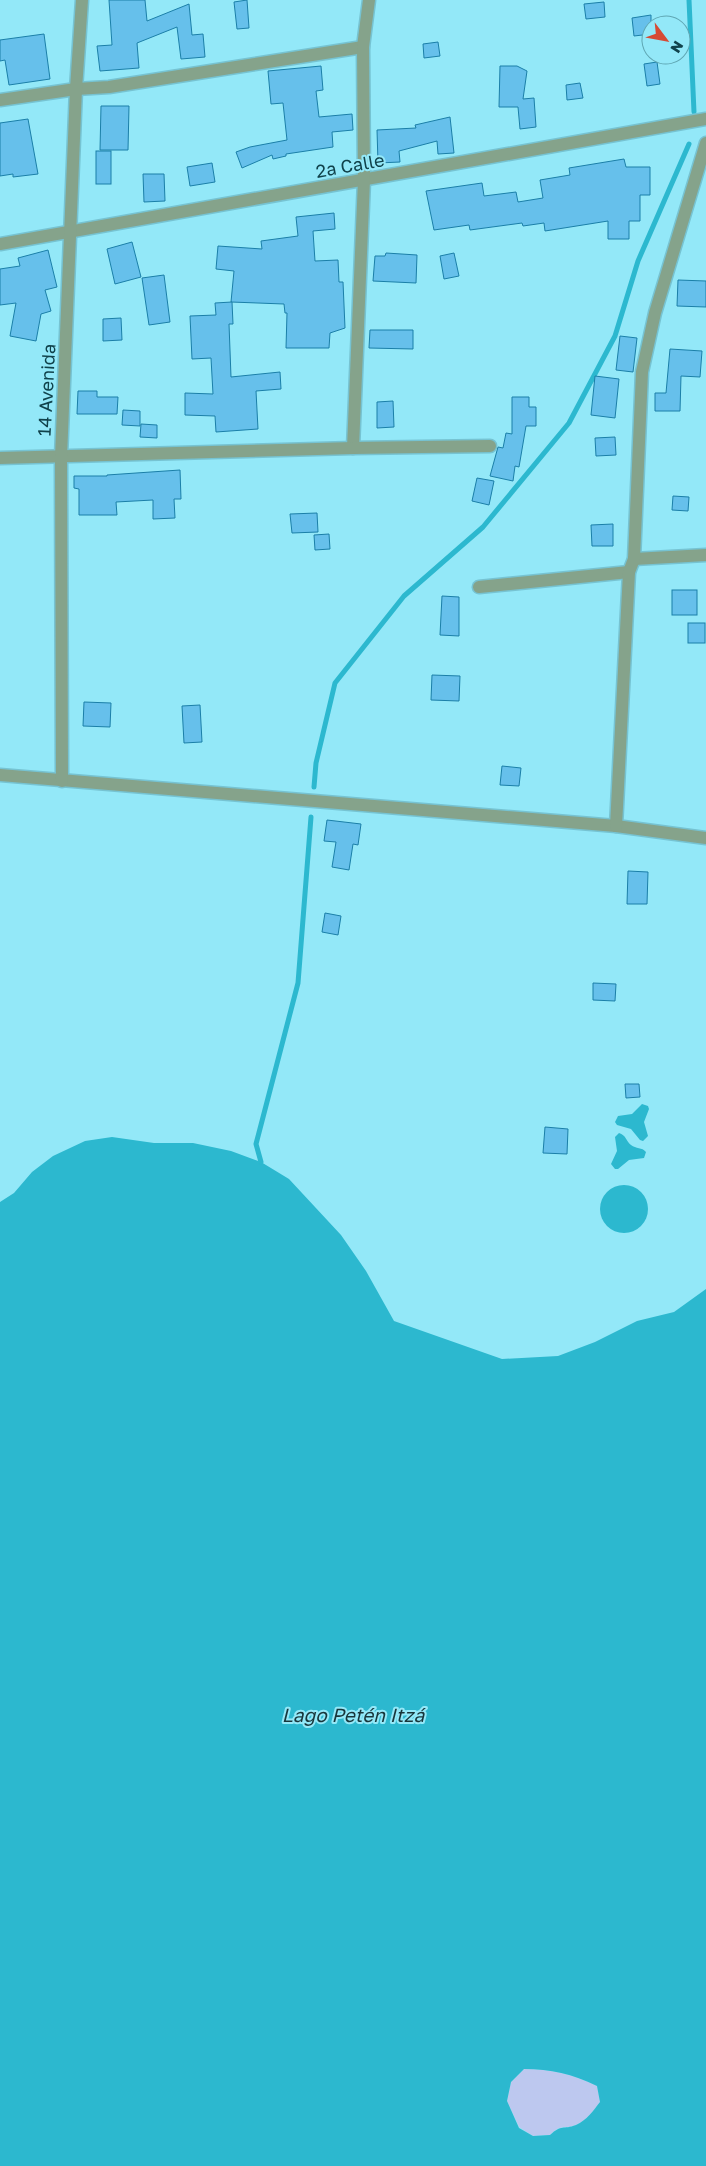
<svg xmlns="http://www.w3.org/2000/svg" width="706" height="2166" font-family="'Golos Text',sans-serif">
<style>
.green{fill:#bdc8ef}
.water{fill:#2cb8cf;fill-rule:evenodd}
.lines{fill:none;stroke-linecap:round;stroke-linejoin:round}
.stream{stroke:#2cb8cf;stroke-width:5}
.building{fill:#66c0eb;stroke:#1b7fa8}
.street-casing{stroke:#76c3d2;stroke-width:15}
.street{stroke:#85a38b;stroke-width:12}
.labels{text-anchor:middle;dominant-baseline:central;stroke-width:4;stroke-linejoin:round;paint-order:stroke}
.street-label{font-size:18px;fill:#10424b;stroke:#93e8f8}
.water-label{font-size:19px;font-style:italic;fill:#18353a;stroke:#93e8f8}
</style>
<rect width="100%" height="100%" fill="#93e8f8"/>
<path class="green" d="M524,2069C551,2069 572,2074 597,2086L600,2102C593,2111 587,2120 576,2125C563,2130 562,2123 550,2135L533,2136L519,2127L507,2101L511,2082Z"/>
<g class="water">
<polygon points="642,1104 648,1106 649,1109 644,1122 648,1136 643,1141 640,1140 631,1129 617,1125 615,1122 618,1116 632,1114"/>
<path d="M619,1133C626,1135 626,1141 631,1145C636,1149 642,1147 646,1152L644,1158L629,1160L618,1169H615L611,1164L617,1151L615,1137Z"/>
<path d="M112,1137L154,1143H193L231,1151L261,1162L289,1179L341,1235L366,1271L394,1321L502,1359L558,1356L595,1342L637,1321L674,1312L706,1289V2166H0V1202L14,1193L32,1172L53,1156L85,1141ZM524,2069C551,2069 572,2074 597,2086L600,2102C593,2111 587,2120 576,2125C563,2130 562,2124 550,2135L533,2136L519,2128L507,2101L511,2082Z"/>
<circle cx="624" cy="1209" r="24"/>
</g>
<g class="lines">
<g class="stream">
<polyline points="689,0 694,112"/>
<polyline points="314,787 316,763 335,683 404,596 483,527 569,423 615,336 638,261 689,144"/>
<polyline points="261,1162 256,1144 298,983 311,817"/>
</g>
</g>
<g class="building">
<polygon points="109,0 145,0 147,21 189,4 192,35 203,34 205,57 181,59 177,27 137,43 139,68 100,71 97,46 112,45"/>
<polygon points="247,0 249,28 237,29 234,2"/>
<polygon points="604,2 605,17 586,19 584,4"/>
<polygon points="651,15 651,34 634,36 632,18"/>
<polygon points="44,34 50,79 9,85 5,60 0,61 0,40"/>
<polygon points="438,42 440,56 424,58 423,44"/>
<polygon points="657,62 660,84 647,86 644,64"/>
<polygon points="321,66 323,90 316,91 319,117 352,114 353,130 332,132 333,147 286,154 286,156 273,159 272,155 242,168 236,152 250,147 287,140 283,103 271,104 268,71"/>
<polygon points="500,66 517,66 527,71 523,99 534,98 536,127 520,129 518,107 499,107"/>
<polygon points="580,83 583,98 567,100 566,85"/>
<polygon points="101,106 129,106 128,150 100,150"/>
<polygon points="450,117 454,153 438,154 437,141 399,151 400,162 378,163 377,130 416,128 415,125"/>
<polygon points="28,119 38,174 13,177 13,174 0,176 0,123"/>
<rect x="96" y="151" width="15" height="33"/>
<polygon points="624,159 626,167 650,167 650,195 640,195 640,221 629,221 629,239 608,239 608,221 545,231 544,223 523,226 522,223 470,230 469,225 434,230 426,191 482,183 484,196 516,192 518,202 543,198 540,180 570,175 569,168"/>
<polygon points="212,163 215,182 190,186 187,167"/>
<polygon points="143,174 164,174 165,201 144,202"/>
<polygon points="334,213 335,229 313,231 315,261 338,260 339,282 343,282 345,328 330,333 329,348 286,348 287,313 285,313 284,304 231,302 234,271 216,269 218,246 262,249 261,241 298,236 296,217"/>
<polygon points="132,242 141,277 115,284 107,249"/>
<polygon points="48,250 57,287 45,290 51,311 41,314 36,341 10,336 16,303 0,305 0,269 20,266 18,258"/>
<polygon points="386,253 417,255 416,283 373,281 375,256 385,256"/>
<polygon points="454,253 459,276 444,279 440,256"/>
<polygon points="164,275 170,322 149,325 142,278"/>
<polygon points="678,280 706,281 706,307 677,306"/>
<polygon points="232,302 233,324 229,324 231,377 280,372 281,389 256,391 258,429 216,432 215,416 185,415 185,393 213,394 211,358 192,359 190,316 216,315 215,303"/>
<polygon points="121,318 122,340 103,341 103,319"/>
<polygon points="370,330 413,330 413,349 369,348"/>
<polygon points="620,336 637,338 633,372 616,370"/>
<polygon points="670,349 702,351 700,377 681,376 680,411 655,411 655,393 666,393"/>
<polygon points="595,376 619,379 615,418 591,415"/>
<polygon points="78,391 97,391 97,397 118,397 117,414 77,414"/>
<polygon points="512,397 529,397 529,407 536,407 536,426 526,426 519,467 515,466 513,481 490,476 498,447 503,448 506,433 512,434"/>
<polygon points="393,401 394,427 377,428 377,402"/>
<polygon points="123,410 140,411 140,426 122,425"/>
<polygon points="141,424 157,425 157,438 140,437"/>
<polygon points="615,437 616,455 596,456 595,438"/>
<polygon points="180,470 181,499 174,499 175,518 153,519 153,500 116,502 117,515 79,515 79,489 74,488 74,476 107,476 107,475"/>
<polygon points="477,478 494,481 489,505 472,501"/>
<polygon points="673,496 689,497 688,511 672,510"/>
<polygon points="317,513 318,532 292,533 290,514"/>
<polygon points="613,524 613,546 592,546 591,525"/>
<polygon points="329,534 330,549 315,550 314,535"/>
<rect x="672" y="590" width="25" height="25"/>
<polygon points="442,596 459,597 459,636 440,635"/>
<rect x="688" y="623" width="17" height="20"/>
<polygon points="432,675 460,676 459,701 431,700"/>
<polygon points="84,702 111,703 110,727 83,726"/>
<polygon points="200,705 202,742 184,743 182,706"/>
<polygon points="502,766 521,768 519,786 500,785"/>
<polygon points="327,820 361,824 358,845 353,844 349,870 332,867 336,842 324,841"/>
<polygon points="628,871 648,872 647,904 627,904"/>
<polygon points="325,913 341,916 338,935 322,932"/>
<polygon points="593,983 616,984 615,1001 593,1000"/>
<polygon points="625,1084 639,1084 640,1097 626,1098"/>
<polygon points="545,1127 568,1129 567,1154 543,1153"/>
</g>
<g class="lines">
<g class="street-casing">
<g id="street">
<polyline points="0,100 76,89 109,87 363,47"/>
<polyline points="0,244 706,119"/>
<polyline points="353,448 364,180 363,47 369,0"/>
<polyline points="0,458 353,448 490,446"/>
<polyline points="634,559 706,555"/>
<polyline points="479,587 629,572"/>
<polyline points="0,775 616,826 706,838"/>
<polyline points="62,781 61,457 76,89 82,0"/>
<polyline points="616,826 629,572 634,559 642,372 655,313 706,143"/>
</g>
</g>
<use href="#street" class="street"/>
</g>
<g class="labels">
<g class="street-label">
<text transform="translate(350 165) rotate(-10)">2a Calle</text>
<text transform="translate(46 390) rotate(-87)">14 Avenida</text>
</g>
<g class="water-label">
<text x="353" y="1714">Lago Petén Itzá</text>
</g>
</g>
<g transform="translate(666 40) rotate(122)"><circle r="24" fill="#93e8f8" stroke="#5fa6b3"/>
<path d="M0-4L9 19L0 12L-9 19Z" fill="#d64a34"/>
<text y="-8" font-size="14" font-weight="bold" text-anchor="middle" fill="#10424b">N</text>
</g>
</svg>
